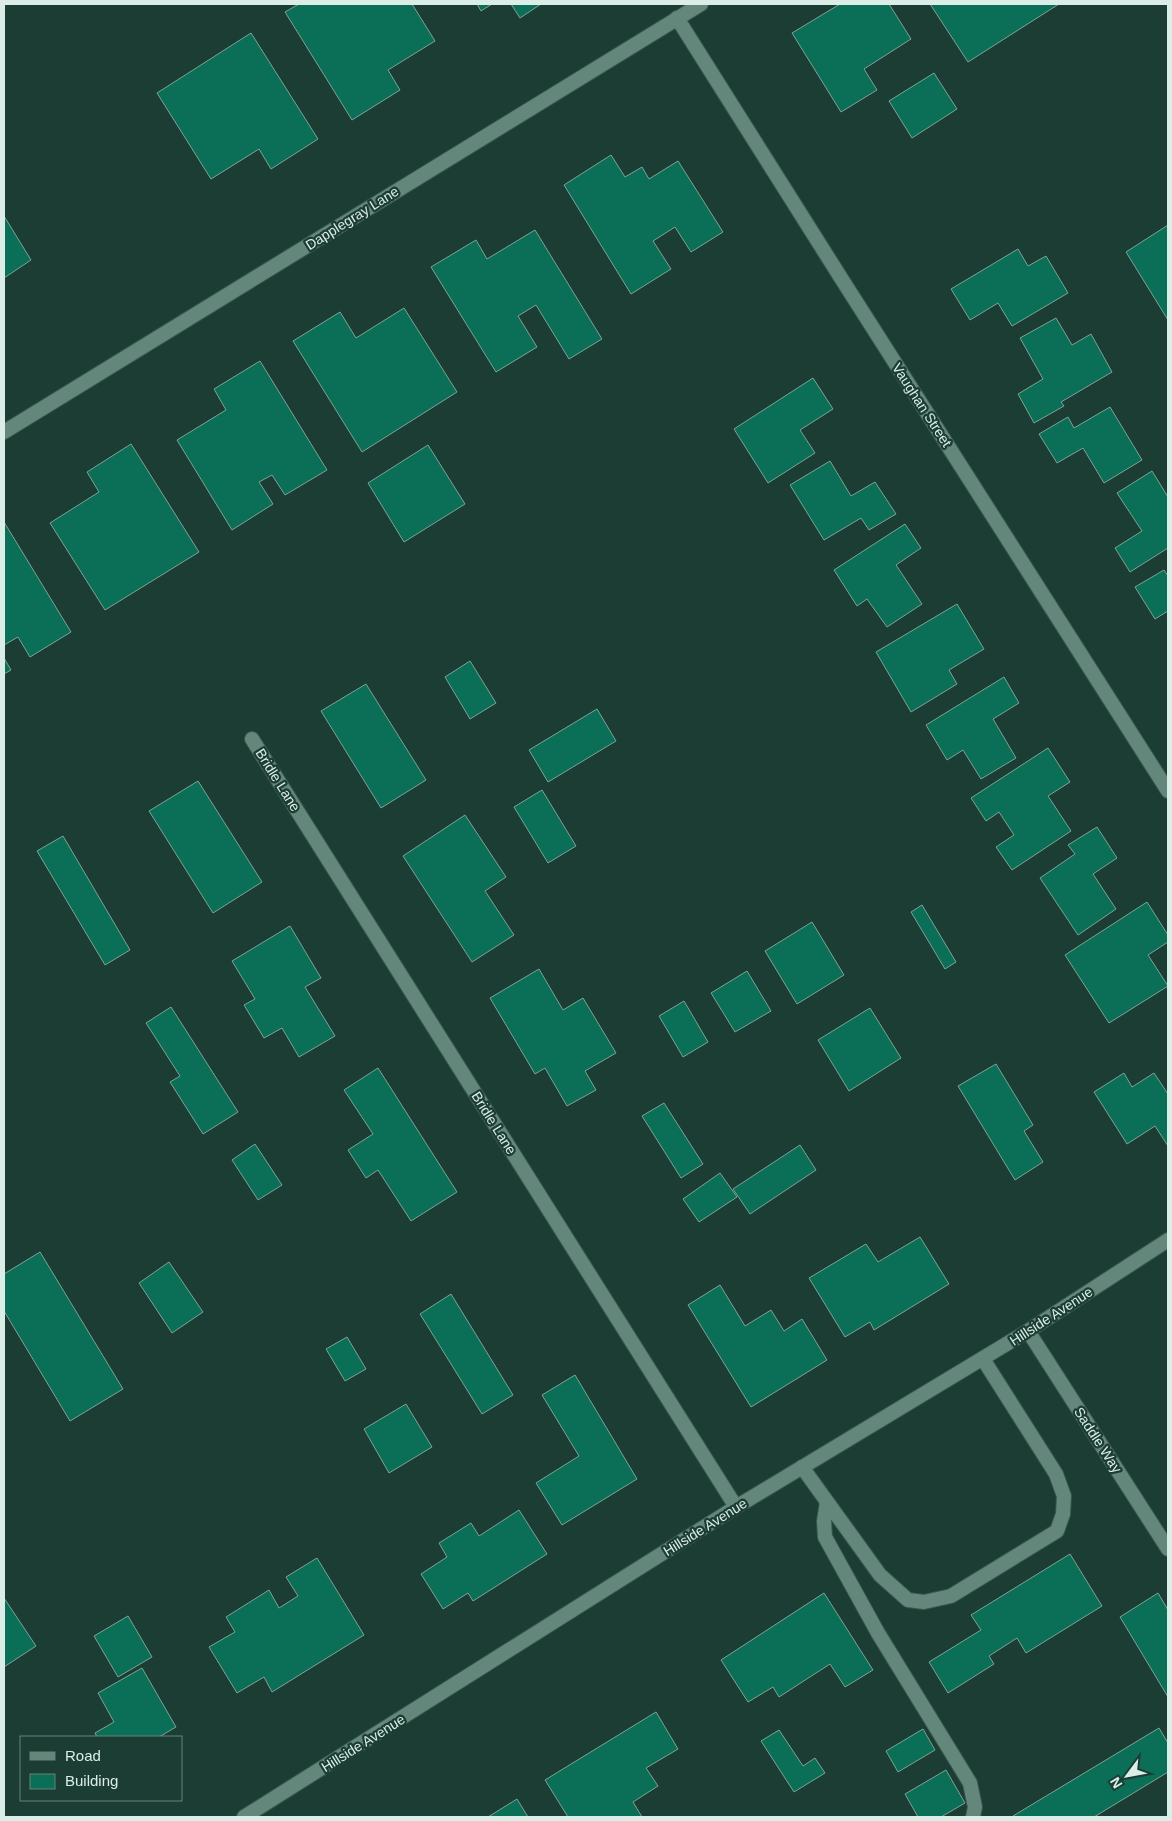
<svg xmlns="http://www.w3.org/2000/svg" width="1172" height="1821" font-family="Helvetica,sans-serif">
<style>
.building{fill:#0b6f58;stroke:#7ea396}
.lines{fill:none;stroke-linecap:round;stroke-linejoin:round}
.service-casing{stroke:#395850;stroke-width:16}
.minor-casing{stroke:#395850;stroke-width:16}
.service{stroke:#64877b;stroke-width:14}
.minor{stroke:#64877b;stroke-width:14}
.labels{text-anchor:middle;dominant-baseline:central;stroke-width:4.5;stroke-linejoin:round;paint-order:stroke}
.street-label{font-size:14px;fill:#daede6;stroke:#1b3d33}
</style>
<rect width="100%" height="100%" fill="#1b3d33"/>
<g class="building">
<polygon points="299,4 412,4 435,41 388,70 400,90 352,120 285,12"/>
<polygon points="477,4 492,4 481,11"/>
<polygon points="511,4 541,4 520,18"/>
<polygon points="840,4 889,4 911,39 864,69 877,90 841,112 792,33"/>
<polygon points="930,4 1059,4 968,62"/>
<polygon points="251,33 318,139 271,169 259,149 211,179 157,93"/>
<polygon points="934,73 957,109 912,138 889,101"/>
<polygon points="611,155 625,177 642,167 649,179 678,161 723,232 691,252 675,227 653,241 671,269 631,294 564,185"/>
<polygon points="4,216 31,260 4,278"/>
<polygon points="1168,225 1168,320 1126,252"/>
<polygon points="535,230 602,339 569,359 536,305 518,316 537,347 496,372 431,267 476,240 487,259"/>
<polygon points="1018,249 1028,266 1046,256 1068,293 1012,326 998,303 970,320 951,289"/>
<polygon points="404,308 457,392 362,452 293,341 340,312 356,338"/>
<polygon points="1056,318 1072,345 1091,334 1112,372 1061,402 1064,406 1034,423 1018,394 1043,379 1020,338"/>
<polygon points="260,361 327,470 285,495 272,475 259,482 273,504 232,530 177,440 226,410 214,389"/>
<polygon points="813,378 833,409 800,430 815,453 768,483 734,429"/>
<polygon points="1110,407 1142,460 1104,483 1083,448 1057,463 1039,434 1068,417 1074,428"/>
<polygon points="131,444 199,552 105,610 50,523 99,492 87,472"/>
<polygon points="428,445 465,504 404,542 368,483"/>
<polygon points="830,461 851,496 875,482 896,514 869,530 861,518 824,540 790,485"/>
<polygon points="1152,471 1168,497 1168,548 1130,572 1115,548 1142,531 1117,493"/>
<polygon points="4,522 71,632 30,657 18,637 4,645"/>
<polygon points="905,524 921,548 896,565 922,604 887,627 867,599 857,606 834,570"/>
<polygon points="1164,570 1168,576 1168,611 1155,619 1135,587"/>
<polygon points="957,604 984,649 949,670 957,684 911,712 876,652"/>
<polygon points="4,658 11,670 4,674"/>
<polygon points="470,661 496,703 470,719 445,677"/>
<polygon points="1004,677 1019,703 993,719 1016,758 981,779 963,750 947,760 926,725"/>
<polygon points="366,684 426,780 381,808 321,711"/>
<polygon points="597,709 616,741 548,782 529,750"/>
<polygon points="1048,748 1070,782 1048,796 1071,831 1012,870 996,847 1014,835 999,812 986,821 971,798"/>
<polygon points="198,781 262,882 213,913 149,811"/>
<polygon points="542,790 576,846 548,863 514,807"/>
<polygon points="465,815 506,877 485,891 514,935 472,962 403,856"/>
<polygon points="1097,827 1117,858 1093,874 1116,909 1078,935 1040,878 1075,854 1068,845"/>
<polygon points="63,836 130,950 105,965 37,851"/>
<polygon points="1147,902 1168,935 1168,942 1148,955 1168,986 1109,1023 1065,955"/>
<polygon points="922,905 956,962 945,969 911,912"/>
<polygon points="812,922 844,975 797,1004 765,951"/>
<polygon points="290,926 321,978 305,987 335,1036 299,1057 282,1028 264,1038 244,1005 255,999 232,961"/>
<polygon points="539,969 563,1010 583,998 616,1053 585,1071 596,1090 567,1106 545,1068 535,1074 490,998"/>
<polygon points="747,971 771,1011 735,1032 711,993"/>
<polygon points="684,1001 708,1042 683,1057 659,1016"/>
<polygon points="171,1007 238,1112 203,1134 170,1082 180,1076 146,1023"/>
<polygon points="870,1008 901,1058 849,1091 818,1040"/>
<polygon points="996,1064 1033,1125 1024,1131 1043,1162 1015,1180 958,1086"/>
<polygon points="378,1068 457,1192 411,1221 378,1170 366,1178 348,1150 373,1134 344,1090"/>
<polygon points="1124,1073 1132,1087 1154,1073 1168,1094 1168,1146 1155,1126 1127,1144 1094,1092"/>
<polygon points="664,1103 703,1164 681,1178 642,1116"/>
<polygon points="255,1144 282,1185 258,1200 232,1160"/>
<polygon points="800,1145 816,1170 750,1214 733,1189"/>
<polygon points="720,1173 737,1197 699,1222 683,1199"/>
<polygon points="920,1237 949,1284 874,1330 870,1322 845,1337 809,1278 866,1244 878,1262"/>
<polygon points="40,1252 123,1389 70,1421 4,1311 4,1274"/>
<polygon points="169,1262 203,1312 172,1333 139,1283"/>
<polygon points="720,1285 745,1326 771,1310 784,1331 802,1319 827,1360 751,1407 688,1305"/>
<polygon points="451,1294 513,1395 482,1414 420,1314"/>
<polygon points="347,1337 366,1369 345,1381 326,1349"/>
<polygon points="575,1375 637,1479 562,1525 536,1483 579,1456 542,1395"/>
<polygon points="406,1404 432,1447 389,1473 364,1429"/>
<polygon points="519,1510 547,1554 473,1601 468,1593 443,1609 421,1574 447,1557 439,1543 471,1523 479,1536"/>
<polygon points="1070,1554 1102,1606 1026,1653 1017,1638 989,1656 994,1664 948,1693 929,1662 981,1630 971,1615"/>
<polygon points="317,1558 364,1635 272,1692 264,1677 237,1693 209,1647 235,1632 226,1617 269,1590 279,1608 298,1596 286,1577"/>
<polygon points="824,1593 873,1670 845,1687 830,1664 779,1697 773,1687 748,1702 721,1660"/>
<polygon points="1158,1593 1168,1610 1168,1697 1120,1617"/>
<polygon points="4,1598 36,1646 4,1667"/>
<polygon points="128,1616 152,1657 118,1677 94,1636"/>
<polygon points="142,1668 176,1727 159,1737 97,1737 95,1733 114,1722 98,1693"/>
<polygon points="656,1712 678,1749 646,1768 658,1786 633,1802 642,1817 568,1817 545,1780"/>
<polygon points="1159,1728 1168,1743 1168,1772 1094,1817 1014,1817 1013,1816"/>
<polygon points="923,1729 935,1750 898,1772 886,1751"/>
<polygon points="779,1730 803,1766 815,1758 825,1773 794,1792 761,1741"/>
<polygon points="946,1770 965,1803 941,1817 918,1817 905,1794"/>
<polygon points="517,1799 528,1817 488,1817"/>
</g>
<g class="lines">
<g class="service-casing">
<g id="service">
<polyline points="802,1467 880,1575 908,1600 924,1602 951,1596 1057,1531 1063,1514 1064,1496 1056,1474 983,1359"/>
<polyline points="827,1502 824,1521 825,1537 878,1633 970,1783 975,1807 973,1817"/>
</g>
</g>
<g class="minor-casing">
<g id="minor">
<polyline points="677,18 841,278 1168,791"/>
<polyline points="4,432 701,4"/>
<polyline points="252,739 736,1507"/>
<polyline points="1028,1331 1168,1549"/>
<polyline points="244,1817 736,1507 1028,1331 1168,1240"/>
</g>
</g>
<use href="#service" class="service"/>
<use href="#minor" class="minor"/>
</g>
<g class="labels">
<g class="street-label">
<text transform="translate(352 218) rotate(-32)">Dapplegray Lane</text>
<text transform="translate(922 405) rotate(57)">Vaughan Street</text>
<text transform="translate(278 780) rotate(58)">Bridle Lane</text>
<text transform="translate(494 1123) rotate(58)">Bridle Lane</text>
<text transform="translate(1051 1316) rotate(-33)">Hillside Avenue</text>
<text transform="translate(1098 1440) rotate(57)">Saddle Way</text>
<text transform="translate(705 1527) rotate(-32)">Hillside Avenue</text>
<text transform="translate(363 1743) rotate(-32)">Hillside Avenue</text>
</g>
</g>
<rect width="1172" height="1821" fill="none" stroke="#daede6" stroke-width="10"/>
<rect x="20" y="1736" width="162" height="65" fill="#1b3d33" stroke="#67837b"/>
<rect x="30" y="1752" width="25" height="8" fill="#64877b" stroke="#67837b"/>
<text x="65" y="1761" font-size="15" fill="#daede6">Road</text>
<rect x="30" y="1774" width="25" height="15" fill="#0b6f58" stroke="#67837b"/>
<text x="65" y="1786" font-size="15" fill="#daede6">Building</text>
<g transform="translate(1127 1776) rotate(238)" stroke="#1b3d33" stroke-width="4" paint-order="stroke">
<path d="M0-4L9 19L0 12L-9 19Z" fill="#daede6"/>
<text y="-8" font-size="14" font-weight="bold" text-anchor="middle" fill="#daede6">N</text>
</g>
</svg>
